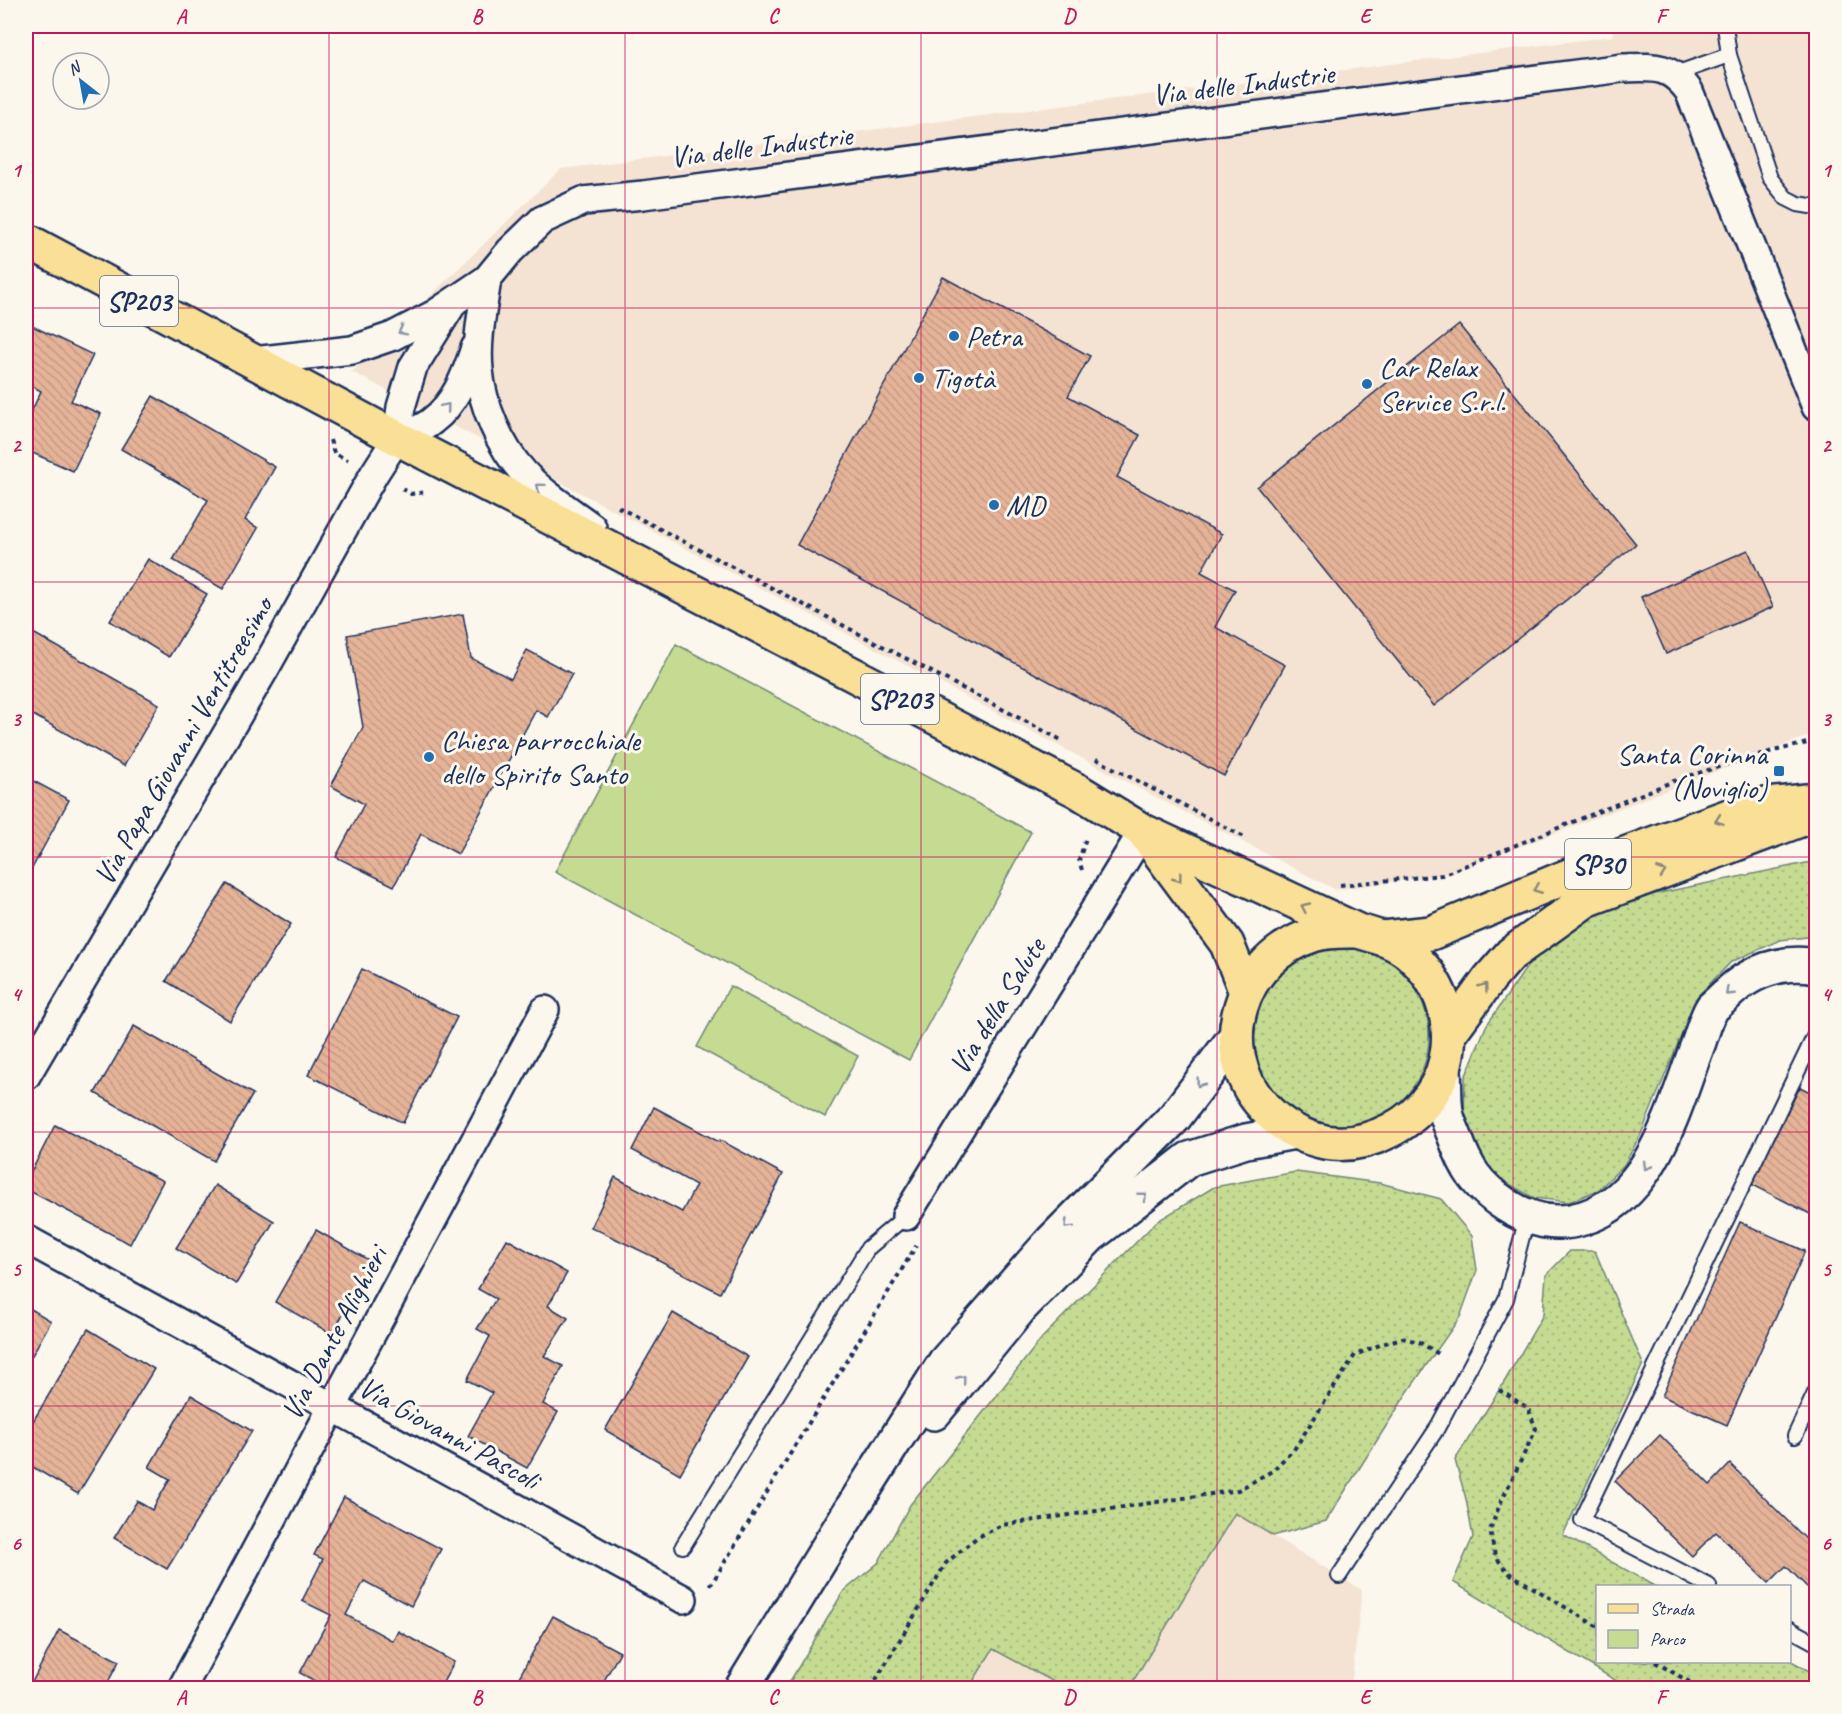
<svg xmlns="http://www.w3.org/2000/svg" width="1842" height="1714" font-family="Caveat,sans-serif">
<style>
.built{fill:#f4e3d2}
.grass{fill:url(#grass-dots);stroke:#708578;stroke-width:1.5}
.park{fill:#c4db91;stroke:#708578;stroke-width:1.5}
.building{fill:url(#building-back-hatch);stroke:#1b2f5e;stroke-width:1.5}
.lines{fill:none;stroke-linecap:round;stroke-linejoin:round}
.service-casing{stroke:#1b2f5e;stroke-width:18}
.minor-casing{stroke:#1b2f5e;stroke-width:32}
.tertiary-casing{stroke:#1b2f5e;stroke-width:38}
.secondary-casing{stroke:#1b2f5e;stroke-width:38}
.primary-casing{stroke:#1b2f5e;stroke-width:38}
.path{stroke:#1b2f5e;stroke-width:4;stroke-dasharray:4.5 4.5;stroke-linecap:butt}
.service{stroke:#fbf7ec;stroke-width:14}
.minor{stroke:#fbf7ec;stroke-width:27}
.tertiary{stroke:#fbf7ec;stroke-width:33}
.secondary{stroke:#fbf7ec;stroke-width:33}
.primary{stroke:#fadf96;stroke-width:33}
.oneway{stroke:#8b93a5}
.oneway2{stroke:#8a877a}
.grid{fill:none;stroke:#c2185b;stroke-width:1.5;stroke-opacity:0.55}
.poi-dot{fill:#1f6fb2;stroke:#fbf7ec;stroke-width:2}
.labels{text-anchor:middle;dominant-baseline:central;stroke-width:6;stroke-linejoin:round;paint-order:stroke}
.shield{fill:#fbf7ec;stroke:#5e6b89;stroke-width:1.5}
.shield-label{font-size:28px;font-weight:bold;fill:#1b2f5e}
.street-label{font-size:30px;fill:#1b2f5e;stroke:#fbf7ec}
.poi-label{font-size:30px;fill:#1b2f5e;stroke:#fbf7ec;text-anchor:start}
.neatline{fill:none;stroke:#c2185b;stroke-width:2}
.grid-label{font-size:20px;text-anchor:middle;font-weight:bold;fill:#c2185b}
</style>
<defs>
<pattern id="grass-dots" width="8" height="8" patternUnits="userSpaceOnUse" patternTransform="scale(1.5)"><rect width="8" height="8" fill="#c4db91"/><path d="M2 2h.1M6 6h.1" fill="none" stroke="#a8bc7f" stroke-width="1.8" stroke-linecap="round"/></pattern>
<pattern id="building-back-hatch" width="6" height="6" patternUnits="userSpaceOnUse" patternTransform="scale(1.5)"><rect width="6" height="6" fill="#e5b397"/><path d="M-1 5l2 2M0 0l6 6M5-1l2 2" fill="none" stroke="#c49a85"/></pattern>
</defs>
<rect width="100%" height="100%" fill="#fbf7ec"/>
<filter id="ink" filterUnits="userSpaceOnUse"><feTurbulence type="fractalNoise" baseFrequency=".0167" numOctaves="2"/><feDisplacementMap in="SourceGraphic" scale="12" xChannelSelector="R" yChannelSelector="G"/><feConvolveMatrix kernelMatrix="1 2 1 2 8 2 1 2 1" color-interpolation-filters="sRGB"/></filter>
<g filter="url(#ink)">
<g class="built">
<polygon points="1610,26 1816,26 1816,733 1451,873 1336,890 1144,791 352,372 561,169 1614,36"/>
<polygon points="1235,1513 1362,1590 1351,1688 1129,1688"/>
<polygon points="993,1649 1065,1688 969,1688"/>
</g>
<g class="grass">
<polygon points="1816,861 1816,936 1780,940 1731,962 1697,997 1641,1134 1624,1165 1598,1190 1569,1202 1534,1198 1493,1175 1474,1151 1464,1119 1465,1078 1486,1026 1529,964 1560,934 1597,913 1640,897"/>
<circle cx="1339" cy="1036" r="90"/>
<polygon points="1296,1172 1380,1183 1441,1199 1472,1236 1477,1270 1460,1317 1407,1393 1326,1521 1273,1536 1235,1513 1129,1688 1065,1688 993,1649 969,1688 786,1688 843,1592 878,1563 910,1505 1042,1338 1156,1222 1214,1187"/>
<polygon points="1570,1251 1595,1251 1643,1364 1563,1535 1655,1586 1598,1586 1598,1662 1790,1660 1816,1675 1816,1688 1628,1688 1453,1582 1473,1537 1466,1499 1455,1460 1506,1379 1543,1315 1546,1275"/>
</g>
<g class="park">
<polygon points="676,644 1031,832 909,1060 555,872"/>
<polygon points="730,986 858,1056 825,1117 697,1047"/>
</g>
<g class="building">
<polygon points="943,277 1090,356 1068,396 1140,435 1117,477 1222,534 1201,572 1235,590 1215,627 1285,665 1224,776 797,545"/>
<polygon points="26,323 93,355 71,401 101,414 73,471 26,450 26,423 41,391 26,383"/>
<polygon points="1459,325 1636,544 1434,706 1257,487"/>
<polygon points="153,396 275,467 245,520 258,528 223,589 173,560 208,500 121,449"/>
<polygon points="1748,550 1773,607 1666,654 1641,597"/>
<polygon points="148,559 207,594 169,657 110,621"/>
<polygon points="463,614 471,658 511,679 527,650 572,674 548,717 536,710 458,854 421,834 394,886 336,857 364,804 331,786 363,727 347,635"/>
<polygon points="26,629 159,704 124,766 26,711"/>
<polygon points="26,777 69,800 29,874 26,872"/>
<polygon points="227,884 291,924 230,1021 166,981"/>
<polygon points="362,969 457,1017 403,1123 308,1075"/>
<polygon points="134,1026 253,1094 214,1161 95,1093"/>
<polygon points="1800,1087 1816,1095 1816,1217 1751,1184"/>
<polygon points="654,1107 719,1142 720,1140 783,1174 720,1293 657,1260 658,1259 591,1227 615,1177 682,1212 696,1185 632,1150"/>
<polygon points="55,1125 163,1181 130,1244 26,1189 26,1182"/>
<polygon points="215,1185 274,1221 236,1284 176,1248"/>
<polygon points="1740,1222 1805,1251 1727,1425 1662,1396"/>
<polygon points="316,1230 372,1262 332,1334 275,1302"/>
<polygon points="507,1239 567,1273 548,1306 568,1318 544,1356 563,1366 543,1404 558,1412 527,1468 468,1436 492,1393 467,1380 490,1336 477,1329 496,1299 478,1289"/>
<polygon points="26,1306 51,1321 26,1366"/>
<polygon points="673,1313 748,1357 680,1474 605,1430"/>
<polygon points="88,1329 154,1369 78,1494 26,1463 26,1433"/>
<polygon points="191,1395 252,1431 167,1569 114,1538 137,1501 152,1510 170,1479 149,1467"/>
<polygon points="1660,1435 1710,1485 1730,1464 1807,1540 1816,1531 1816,1596 1786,1566 1769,1583 1716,1532 1692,1556 1615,1481"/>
<polygon points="344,1497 441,1549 411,1606 364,1581 346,1615 393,1641 398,1631 454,1662 440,1688 328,1688 300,1673 331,1615 302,1601 323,1559 314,1555"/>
<polygon points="553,1616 620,1652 600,1688 513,1688"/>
<polygon points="59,1630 119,1661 105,1688 29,1688"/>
<polygon points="494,1682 508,1688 490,1688"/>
</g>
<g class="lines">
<g class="service-casing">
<g id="service">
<polyline points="1729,55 1770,178 1786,198 1798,204 1816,207"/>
<polyline points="1675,74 1729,55 1725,26"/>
<polyline points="1795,1436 1816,1391"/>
<polyline points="683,1546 868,1248 906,1216"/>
<polyline points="1339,1576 1436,1430 1506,1299 1527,1217"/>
<polyline points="1709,1586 1582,1520 1816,1033"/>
<polyline points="1790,1629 1816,1643"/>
</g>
</g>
<g class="minor-casing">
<g id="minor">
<path d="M487,279C483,309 476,339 479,370C482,405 500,447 524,473C543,494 569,510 592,527"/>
<path d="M253,361L352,350L393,336L435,314L487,279L510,251L542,220L583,201L643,195L1623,68C1654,67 1669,64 1689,91L1816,407"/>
<path d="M397,438C408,433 423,429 432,421C455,404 466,375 475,348"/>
<polyline points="26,1076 266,667 374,474 397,438 401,407 413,367 451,306"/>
<polyline points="906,1216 1143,831"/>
<polyline points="26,1239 683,1599"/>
<polyline points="182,1688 545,1010"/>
</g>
</g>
<g class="tertiary-casing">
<path id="tertiary" d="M1444,1070C1445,1084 1444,1098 1446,1111C1447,1120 1452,1129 1455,1137C1466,1168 1477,1186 1506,1205C1529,1220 1556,1227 1583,1218C1653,1197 1674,1107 1697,1047C1702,1035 1705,1019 1712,1008C1716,1004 1721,1000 1725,996C1750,971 1782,960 1816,966"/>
</g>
<g class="secondary-casing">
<g id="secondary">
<polyline points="934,1413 1021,1307 1090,1236 1189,1159 1246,1141 1295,1132"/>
<polyline points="742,1688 844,1521 945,1362 1051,1242 1174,1118 1236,1036"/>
</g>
</g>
<g class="primary-casing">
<g id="primary">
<path d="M26,240L397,438L1078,791L1143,831L1358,931C1376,936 1397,942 1411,955C1468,1006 1459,1095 1391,1130C1370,1141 1348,1146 1325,1142C1300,1137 1280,1125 1263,1106C1211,1048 1239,958 1313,935C1327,930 1343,931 1358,931"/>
<polyline points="1146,835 1227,944 1246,992"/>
<polyline points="1383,938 1431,933 1595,865 1756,806 1816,800"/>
<polyline points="1449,1034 1490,978 1511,954 1586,900 1816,814"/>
</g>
</g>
<g class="path">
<polyline points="330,440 334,453 348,460"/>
<polyline points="402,489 411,494 426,492"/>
<polyline points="618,507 1063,741"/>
<polyline points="1096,759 1246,838"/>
<polyline points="1082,870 1079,860 1086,838"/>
<polyline points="1340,885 1442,875 1679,779 1761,754 1816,741"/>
<polyline points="1499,1390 1528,1408 1536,1429 1500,1504 1490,1530 1495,1556 1509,1573 1598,1627"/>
<polyline points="709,1585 712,1583 916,1246"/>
<polyline points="1655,1662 1700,1688"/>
<polyline points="871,1688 946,1563 976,1538 1002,1525 1238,1490 1272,1471 1295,1448 1355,1355 1382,1344 1402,1338 1419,1342 1442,1356"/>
</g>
<use href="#service" class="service"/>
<use href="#minor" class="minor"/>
<use href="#tertiary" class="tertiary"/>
<use href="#secondary" class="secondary"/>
<use href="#primary" class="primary"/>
</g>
<defs><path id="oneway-chevron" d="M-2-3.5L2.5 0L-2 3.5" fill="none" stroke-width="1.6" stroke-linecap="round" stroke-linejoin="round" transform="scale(1.5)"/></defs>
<g class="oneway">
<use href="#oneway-chevron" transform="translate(402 331) rotate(153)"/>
<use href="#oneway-chevron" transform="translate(446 407) rotate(-50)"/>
<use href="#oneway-chevron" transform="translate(540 487) rotate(-140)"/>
<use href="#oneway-chevron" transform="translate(1729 992) rotate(137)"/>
<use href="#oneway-chevron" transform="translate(1200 1083) rotate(127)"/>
<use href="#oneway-chevron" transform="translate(1647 1166) rotate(121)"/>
<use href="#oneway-chevron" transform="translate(1143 1196) rotate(-38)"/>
<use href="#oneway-chevron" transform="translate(1068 1225) rotate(135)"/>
<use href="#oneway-chevron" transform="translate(962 1379) rotate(-50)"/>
</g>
<g class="oneway2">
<use href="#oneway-chevron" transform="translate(1719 820) rotate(160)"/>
<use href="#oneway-chevron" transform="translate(1662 872) rotate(-20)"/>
<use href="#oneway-chevron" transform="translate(1178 878) rotate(53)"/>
<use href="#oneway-chevron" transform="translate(1537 889) rotate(158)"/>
<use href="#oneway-chevron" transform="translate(1305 907) rotate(-155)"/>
<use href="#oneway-chevron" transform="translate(1484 987) rotate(-54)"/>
</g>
</g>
<path class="grid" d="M329,26V1688M625,26V1688M921,26V1688M1217,26V1688M1513,26V1688M26,308H1816M26,582H1816M26,857H1816M26,1132H1816M26,1406H1816"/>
<g class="poi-dot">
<circle cx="954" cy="336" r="6"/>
<circle cx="919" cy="378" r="6"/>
<circle cx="1367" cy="384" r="6"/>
<circle cx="994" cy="505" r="6"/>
<circle cx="429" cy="757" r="6"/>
<rect x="1773" y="765" width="12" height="12" rx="3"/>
</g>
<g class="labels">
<g class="shield">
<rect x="100" y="276" width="78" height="50" rx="4.5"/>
<rect x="861" y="674" width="78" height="50" rx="4.5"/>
<rect x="1565" y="839" width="66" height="50" rx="4.5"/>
</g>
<g class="shield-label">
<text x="139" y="301">SP203</text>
<text x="900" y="699">SP203</text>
<text x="1598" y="864">SP30</text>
</g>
<g class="street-label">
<text transform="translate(1243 84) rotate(-7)">Via delle Industrie</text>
<text transform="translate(761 146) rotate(-7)">Via delle Industrie</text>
<text transform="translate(183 741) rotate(-60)">Via Papa Giovanni Ventitreesimo</text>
<text transform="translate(997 1006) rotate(-58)">Via della Salute</text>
<text transform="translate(334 1333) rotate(-62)">Via Dante Alighieri</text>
<text transform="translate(449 1433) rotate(29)">Via Giovanni Pascoli</text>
</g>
<g class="poi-label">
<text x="966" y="336">Petra</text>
<text x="1379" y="367">Car Relax<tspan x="1379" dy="34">Service S.r.l.</tspan></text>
<text x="931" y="378">Tigotà</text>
<text x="1006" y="505">MD</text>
<text x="441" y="740">Chiesa parrocchiale<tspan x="441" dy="34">dello Spirito Santo</tspan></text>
<text x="1767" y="754" text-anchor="end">Santa Corinna<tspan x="1767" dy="34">(Noviglio)</tspan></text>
</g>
</g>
<rect width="1842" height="1714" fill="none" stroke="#fbf7ec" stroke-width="66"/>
<rect x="1596" y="1585" width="195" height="78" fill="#fbf7ec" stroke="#a1a7b3" stroke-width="1.5"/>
<rect x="1608" y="1604" width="30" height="9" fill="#fadf96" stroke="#a1a7b3" stroke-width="1.5"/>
<text x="1650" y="1615" font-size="18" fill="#1b2f5e">Strada</text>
<rect x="1608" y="1630" width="30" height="18" fill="#c4db91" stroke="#a1a7b3" stroke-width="1.5"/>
<text x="1650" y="1645" font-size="18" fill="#1b2f5e">Parco</text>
<g transform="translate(81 81) rotate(329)"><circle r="28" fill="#fbf7ec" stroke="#a1a7b3" stroke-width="1.5"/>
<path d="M0-4.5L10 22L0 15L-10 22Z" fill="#1f6fb2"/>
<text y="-9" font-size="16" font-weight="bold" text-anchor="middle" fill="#1b2f5e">N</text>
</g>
<rect x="33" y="33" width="1776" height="1648" class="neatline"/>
<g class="grid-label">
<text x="181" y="23">A</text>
<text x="477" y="23">B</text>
<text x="773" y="23">C</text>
<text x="1069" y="23">D</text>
<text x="1365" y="23">E</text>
<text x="1661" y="23">F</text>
<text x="16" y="177">1</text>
<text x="1826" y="177">1</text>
<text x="16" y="452">2</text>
<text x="1826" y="452">2</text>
<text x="16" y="726">3</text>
<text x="1826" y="726">3</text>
<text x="16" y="1001">4</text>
<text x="1826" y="1001">4</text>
<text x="16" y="1276">5</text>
<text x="1826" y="1276">5</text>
<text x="16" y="1550">6</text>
<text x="1826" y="1550">6</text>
<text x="181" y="1704">A</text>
<text x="477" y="1704">B</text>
<text x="773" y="1704">C</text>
<text x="1069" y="1704">D</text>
<text x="1365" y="1704">E</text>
<text x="1661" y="1704">F</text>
</g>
</svg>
